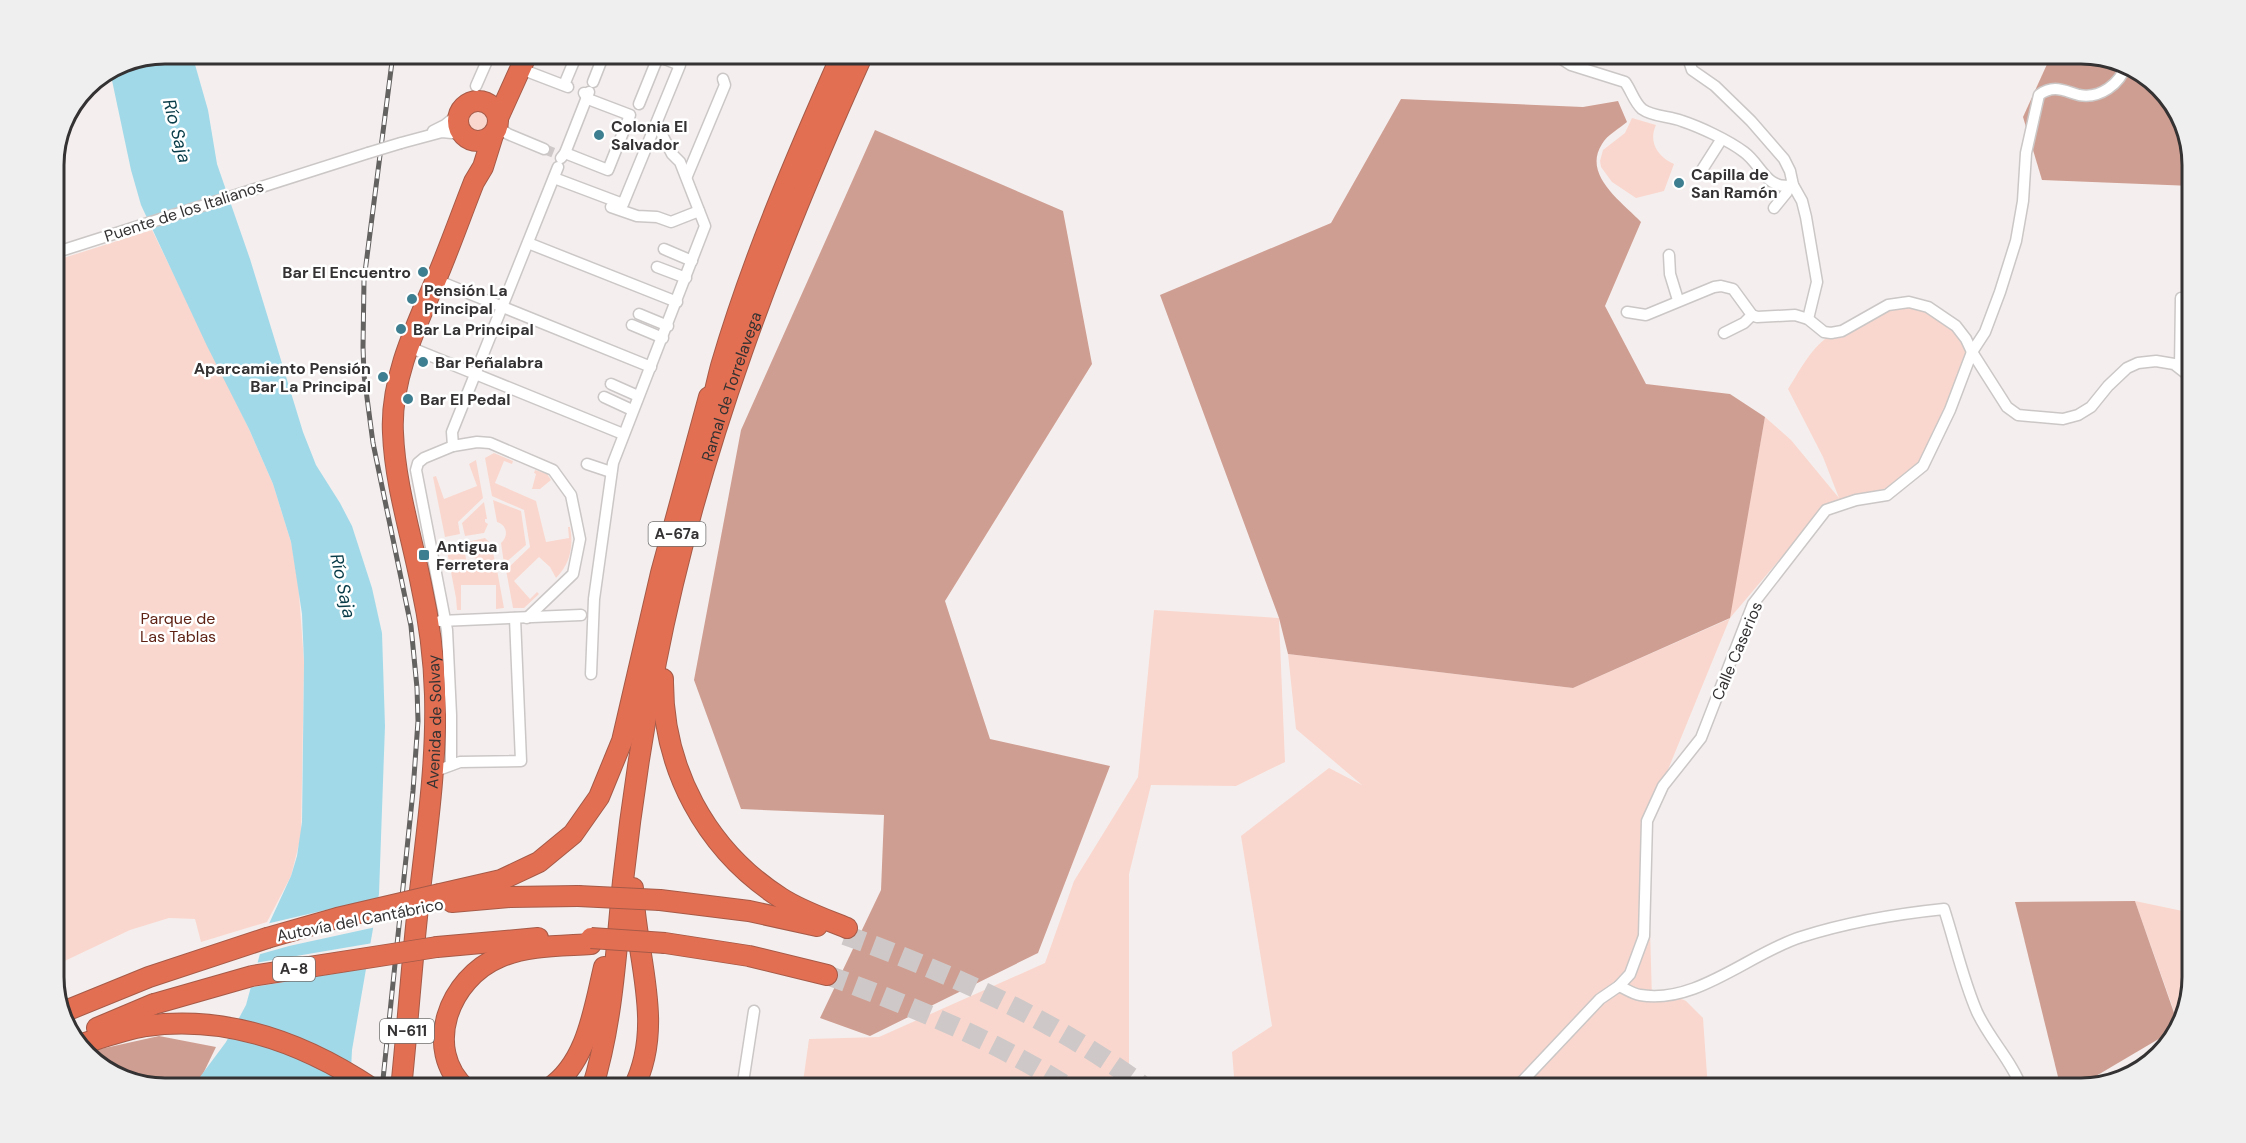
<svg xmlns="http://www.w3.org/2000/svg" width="2246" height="1143" font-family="'DM Sans',sans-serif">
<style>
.green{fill:#fad7ce}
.forest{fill:#cf9e92}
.water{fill:#a2d9e9}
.pier{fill:#f4efee}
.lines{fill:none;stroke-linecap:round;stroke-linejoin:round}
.street-tunnel{stroke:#cec9c8;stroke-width:10;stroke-dasharray:10 5;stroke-linecap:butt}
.highway-tunnel{stroke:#cec9c8;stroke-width:20;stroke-dasharray:20 10;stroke-linecap:butt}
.street-casing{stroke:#cbc7c6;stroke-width:13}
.highway-casing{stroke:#a65a47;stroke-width:22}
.street{stroke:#fff;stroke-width:10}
.highway{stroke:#e36f53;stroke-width:20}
.rail-casing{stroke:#646161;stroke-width:5}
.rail{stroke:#fff;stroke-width:3;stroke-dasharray:9;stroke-linecap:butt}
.street-bridge-casing{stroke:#cbc7c6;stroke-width:13;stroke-linecap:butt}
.highway-bridge-casing{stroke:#a65a47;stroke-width:22;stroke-linecap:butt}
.street-bridge{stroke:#fff;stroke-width:10}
.highway-bridge{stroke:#e36f53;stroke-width:20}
.poi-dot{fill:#3d7f91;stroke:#fff;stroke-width:2}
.labels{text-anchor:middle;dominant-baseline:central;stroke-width:5;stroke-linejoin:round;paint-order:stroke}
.shield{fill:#fff;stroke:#717070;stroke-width:1.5}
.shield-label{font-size:15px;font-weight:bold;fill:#343232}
.poi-label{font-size:16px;font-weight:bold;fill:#343232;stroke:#fff;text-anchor:start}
.street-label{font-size:16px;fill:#343232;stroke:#fff}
.park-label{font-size:16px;fill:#5f2315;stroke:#fff}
.water-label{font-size:18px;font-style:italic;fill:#083c48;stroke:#fff}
.rim{fill:none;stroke:#343232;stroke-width:3}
</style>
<rect width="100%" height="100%" fill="#f4efee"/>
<g class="green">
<circle cx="478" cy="122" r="11"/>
<path d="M1632,118L1656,125C1648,142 1658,157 1674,164L1664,191L1636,198L1612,182L1601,167L1600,161L1603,150L1625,133Z"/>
<polygon points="152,230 249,429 273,484 291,542 298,581 304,662 301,836 291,876 267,922 201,942 195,919 169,918 130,930 54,966 54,261"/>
<path d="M1905,306C1932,310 1965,329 1967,359L1938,430L1915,468L1891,487L1840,500L1807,527L1730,618L1647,821L1652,999L1677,997L1686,1001L1703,1018L1708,1089H1235L1232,1052L1272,1026L1241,836L1329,768L1362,785L1296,729L1288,654L1573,688L1729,619L1765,417L1791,440L1839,498L1823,457L1788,389C1799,372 1810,349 1828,337C1843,327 1888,309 1905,306Z"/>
<path d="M494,453L513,461L512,464L504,461L495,483L536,501L546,542L569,538L568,527H570C574,545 570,565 556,578L550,567L539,557L514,581L530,599L537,592L539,594L524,608H513L506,570L530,547L524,510L492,496L485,458Z"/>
<polygon points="476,460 483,498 458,522 460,534 445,537 433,477 436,476 444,499 477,486 469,464"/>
<polygon points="535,470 547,474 551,480 540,489 532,489 536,474 534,473"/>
<path d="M493,500L521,511L526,545L504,564L501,543C509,536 507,525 497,522Z"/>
<polygon points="484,502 487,519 485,519 485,522 488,524 484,533 465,536 462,523"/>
<polygon points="485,538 491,544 496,566 469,556 467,542"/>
<polygon points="463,542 466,559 497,570 504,608 496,609 496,585 461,585 461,610 457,610 456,598 446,546"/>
<polygon points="1154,610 1279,618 1285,762 1236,786 1151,785 1129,874 1129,1063 1097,1089 802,1089 809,1039 879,1037 1045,963 1074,881 1138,777"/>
<polygon points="2135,901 2192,913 2192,977 2180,1028"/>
</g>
<g class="forest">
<polygon points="2055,54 2080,54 2129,65 2173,103 2192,159 2192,186 2042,180 2023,117 2048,62"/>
<path d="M1401,99L1583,107L1618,101L1627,122C1620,128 1607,135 1602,144C1582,175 1622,202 1641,222L1605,306L1646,384L1730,394L1765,417L1730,618L1573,688L1288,654L1279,618L1160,295L1331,223Z"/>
<polygon points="875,130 1063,211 1092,364 945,601 990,739 1110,766 1038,953 870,1036 820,1018 881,890 884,815 741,809 694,680 741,430"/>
<polygon points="2135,901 2179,1027 2074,1089 2061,1089 2015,902"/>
<polygon points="159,1036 216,1047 201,1078 190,1089 166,1089 117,1078 87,1052"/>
</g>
<polygon class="water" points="166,54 192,54 208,110 217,164 250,259 303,432 316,465 340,503 352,526 372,588 382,633 385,726 379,894 352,1050 350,1089 333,1089 324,1082 317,1080 305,1089 191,1089 226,1042 246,1005 267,928 291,876 297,856 302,822 304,662 302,614 291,542 273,484 249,429 207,346 141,205 131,170 110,71 123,62"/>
<g class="pier">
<polygon points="381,897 376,927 289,946 257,955 266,924"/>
<polygon points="373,943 369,968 248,988 255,963"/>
</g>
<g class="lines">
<polyline class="street-tunnel" points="544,149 559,155"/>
<g class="highway-tunnel">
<path d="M845,935C952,974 1056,1020 1147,1089"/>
<path d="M827,975C911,1006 995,1040 1071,1089"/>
</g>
<g class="street-casing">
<g id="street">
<path d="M1554,54L1571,65L1625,82C1631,90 1634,102 1642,109C1653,117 1669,116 1682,121C1700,127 1728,140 1744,152C1762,165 1766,191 1793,185"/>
<polyline points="1690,64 1692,70 1715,86 1751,121 1784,159 1790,171 1793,185 1802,201 1806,217 1817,282 1808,319"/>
<polyline points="521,69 568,87"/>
<polyline points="593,82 604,54"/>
<polyline points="564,85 577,54"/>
<polyline points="476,86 490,54"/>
<polyline points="639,104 658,57"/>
<polyline points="497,127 508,134 544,149"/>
<polyline points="433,131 445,125 460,113"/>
<polyline points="401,143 442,132 462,134"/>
<polyline points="565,153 608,170 630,115 588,99 584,93"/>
<polyline points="561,158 565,153 589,92"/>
<polyline points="1700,173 1721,140"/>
<polyline points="687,176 725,85 723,79"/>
<polyline points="554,178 623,204 680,65 652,54"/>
<polyline points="611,207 637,216 657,217 671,222 699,211"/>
<polyline points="1774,208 1787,192 1789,186"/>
<polyline points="528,243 677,302"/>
<polyline points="664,249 692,261"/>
<polyline points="54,253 368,153"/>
<polyline points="1669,255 1670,274 1678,300"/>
<polyline points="657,267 686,278"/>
<polyline points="436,280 651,367"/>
<polyline points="1627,312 1646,315 1714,287 1721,286 1733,289 1752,315 1757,317 1795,315 1808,319 1824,332 1831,333 1842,331 1888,305 1909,302 1928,307 1956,326 1966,339 1972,352 2007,407 2018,415 2063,419 2078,415 2091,407 2108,386 2127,368 2138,363 2156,361 2174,364 2192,378"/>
<polyline points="639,314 668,326"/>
<polyline points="632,325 663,338"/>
<polyline points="1724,333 1744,323 1752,315"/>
<polyline points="409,347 623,434"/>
<polyline points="2180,368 2181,298"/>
<polyline points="611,384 638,396"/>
<polyline points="604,397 632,410"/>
<polyline points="453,446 452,432 558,167"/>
<polyline points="587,464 611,472"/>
<polyline points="440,621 581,615"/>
<polyline points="591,674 594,599 613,463 705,226 680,162 672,154 657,125"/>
<polyline points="451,765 451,715 447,630 416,470 418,463 424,458 453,446 477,442 490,443 553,470 571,495 580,539 573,574 527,618"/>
<polyline points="433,772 460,762 521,761 515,618"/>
<path d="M1619,986C1626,989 1633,994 1640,995C1696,1005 1750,953 1801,937C1848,922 1895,914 1944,909C1955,943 1963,980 1977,1012C1990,1040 2012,1061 2022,1089"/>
<polyline points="742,1089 754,1011"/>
<path d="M1515,1089L1600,999L1619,986L1630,974L1644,936L1647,821L1663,786L1701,738L1753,604L1826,510L1856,500L1887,495L1923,466L1950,410L1972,352L1985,332L2000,292L2016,241L2023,201L2026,153L2039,95C2054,84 2064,91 2079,95C2100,99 2120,84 2126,65"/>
</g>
</g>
<g class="highway-casing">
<g id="highway">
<circle cx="478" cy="121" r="20"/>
<polyline points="498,118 527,54"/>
<path d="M710,411C714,396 717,381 721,366C752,260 797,155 842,54"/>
<path d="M663,679C662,768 706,850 781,898C801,911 825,919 847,928"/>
<polyline points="440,894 501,880 539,862 573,834 599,797 622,741 661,573 709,397"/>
<polyline points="660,900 749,911 817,926"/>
<polyline points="452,902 510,897 578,896"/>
<polyline points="665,943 749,956 827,975"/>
<polyline points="437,947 538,938"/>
<polyline points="63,1012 149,977 267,938"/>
<polyline points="97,1028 154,1004"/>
<path d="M79,1045C101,1038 123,1030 146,1026C228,1015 306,1044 373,1089"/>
<path id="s1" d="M401,1089C407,1032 411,974 417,917C425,843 437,770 435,695C434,658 429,620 421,584C411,534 395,484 393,433C390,381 415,328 435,282C449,249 461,215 474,182L483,167L493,135"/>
<path d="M466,1089C422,1049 449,978 500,957C528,945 561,946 591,944"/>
<path d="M548,1089C587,1064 594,1009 604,967"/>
<path id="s2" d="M592,1089C613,1022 616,950 623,881C631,808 642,734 656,662C697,451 775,249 863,54"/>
<path d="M633,1089C666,1025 635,955 633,888"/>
</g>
</g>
<use href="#street" class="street"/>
<use href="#highway" class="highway"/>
<g class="rail-casing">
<polyline id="rail" points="382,1089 413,791 418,721 417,688 411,626 373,443 364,375 363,347 364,280 393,54"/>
</g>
<use href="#rail" class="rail"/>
<g class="street-bridge-casing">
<polyline id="street-bridge" points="368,153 401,143"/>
</g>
<g class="highway-bridge-casing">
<g id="highway-bridge">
<polyline points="578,896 660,900"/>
<polyline points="267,938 337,918 440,894"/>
<polyline points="591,938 665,943"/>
<polyline points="154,1004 252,976 437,947"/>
</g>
</g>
<use href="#street-bridge" class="street-bridge"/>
<use href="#highway-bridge" class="highway-bridge"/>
</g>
<g class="poi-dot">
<circle cx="599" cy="135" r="6"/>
<circle cx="1679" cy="183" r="6"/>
<circle cx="423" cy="272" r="6"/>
<circle cx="412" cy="299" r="6"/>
<circle cx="401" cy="329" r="6"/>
<circle cx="423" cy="362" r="6"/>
<circle cx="383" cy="377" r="6"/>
<circle cx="408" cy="399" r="6"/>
<rect x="418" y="549" width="12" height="12" rx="3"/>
</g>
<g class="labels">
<g class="shield">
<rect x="648.5" y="522" width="57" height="24" rx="4.5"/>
<rect x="273" y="957" width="42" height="24" rx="4.5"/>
<rect x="380" y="1019" width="54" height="24" rx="4.5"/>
</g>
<g class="shield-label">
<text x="677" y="534">A-67a</text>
<text x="294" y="969">A-8</text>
<text x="407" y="1031">N-611</text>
</g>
<g class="poi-label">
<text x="611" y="126">Colonia El<tspan x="611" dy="18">Salvador</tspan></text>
<text x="1691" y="174">Capilla de<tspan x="1691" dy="18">San Ramón</tspan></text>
<text x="411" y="272" text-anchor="end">Bar El Encuentro</text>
<text x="424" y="290">Pensión La<tspan x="424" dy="18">Principal</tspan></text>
<text x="413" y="329">Bar La Principal</text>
<text x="435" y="362">Bar Peñalabra</text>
<text x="371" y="368" text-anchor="end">Aparcamiento Pensión<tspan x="371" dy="18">Bar La Principal</tspan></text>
<text x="420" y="399">Bar El Pedal</text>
<text x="436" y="546">Antigua<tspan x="436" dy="18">Ferretera</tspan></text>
</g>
<g class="street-label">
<text transform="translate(184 211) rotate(-18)">Puente de los Italianos</text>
<text stroke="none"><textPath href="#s2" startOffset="718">Ramal de Torrelavega</textPath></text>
<text transform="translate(1737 651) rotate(-67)">Calle Caserios</text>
<text stroke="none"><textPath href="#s1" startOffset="369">Avenida de Solvay</textPath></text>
<text transform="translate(360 920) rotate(-11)">Autovía del Cantábrico</text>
</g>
<g class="park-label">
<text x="178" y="618">Parque de<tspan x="178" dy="18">Las Tablas</tspan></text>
</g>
<g class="water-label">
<text transform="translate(177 131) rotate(75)">Río Saja</text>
<text transform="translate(343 586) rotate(78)">Río Saja</text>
</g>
</g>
<path d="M0 0H2246V1143H0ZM165 64H2081A101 101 0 0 1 2182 165V977A101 101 0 0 1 2081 1078H165A101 101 0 0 1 64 977V165A101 101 0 0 1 165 64Z" fill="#efefef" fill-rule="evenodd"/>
<path class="rim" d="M165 64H2081A101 101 0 0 1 2182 165V977A101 101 0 0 1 2081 1078H165A101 101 0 0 1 64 977V165A101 101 0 0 1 165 64Z"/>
</svg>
